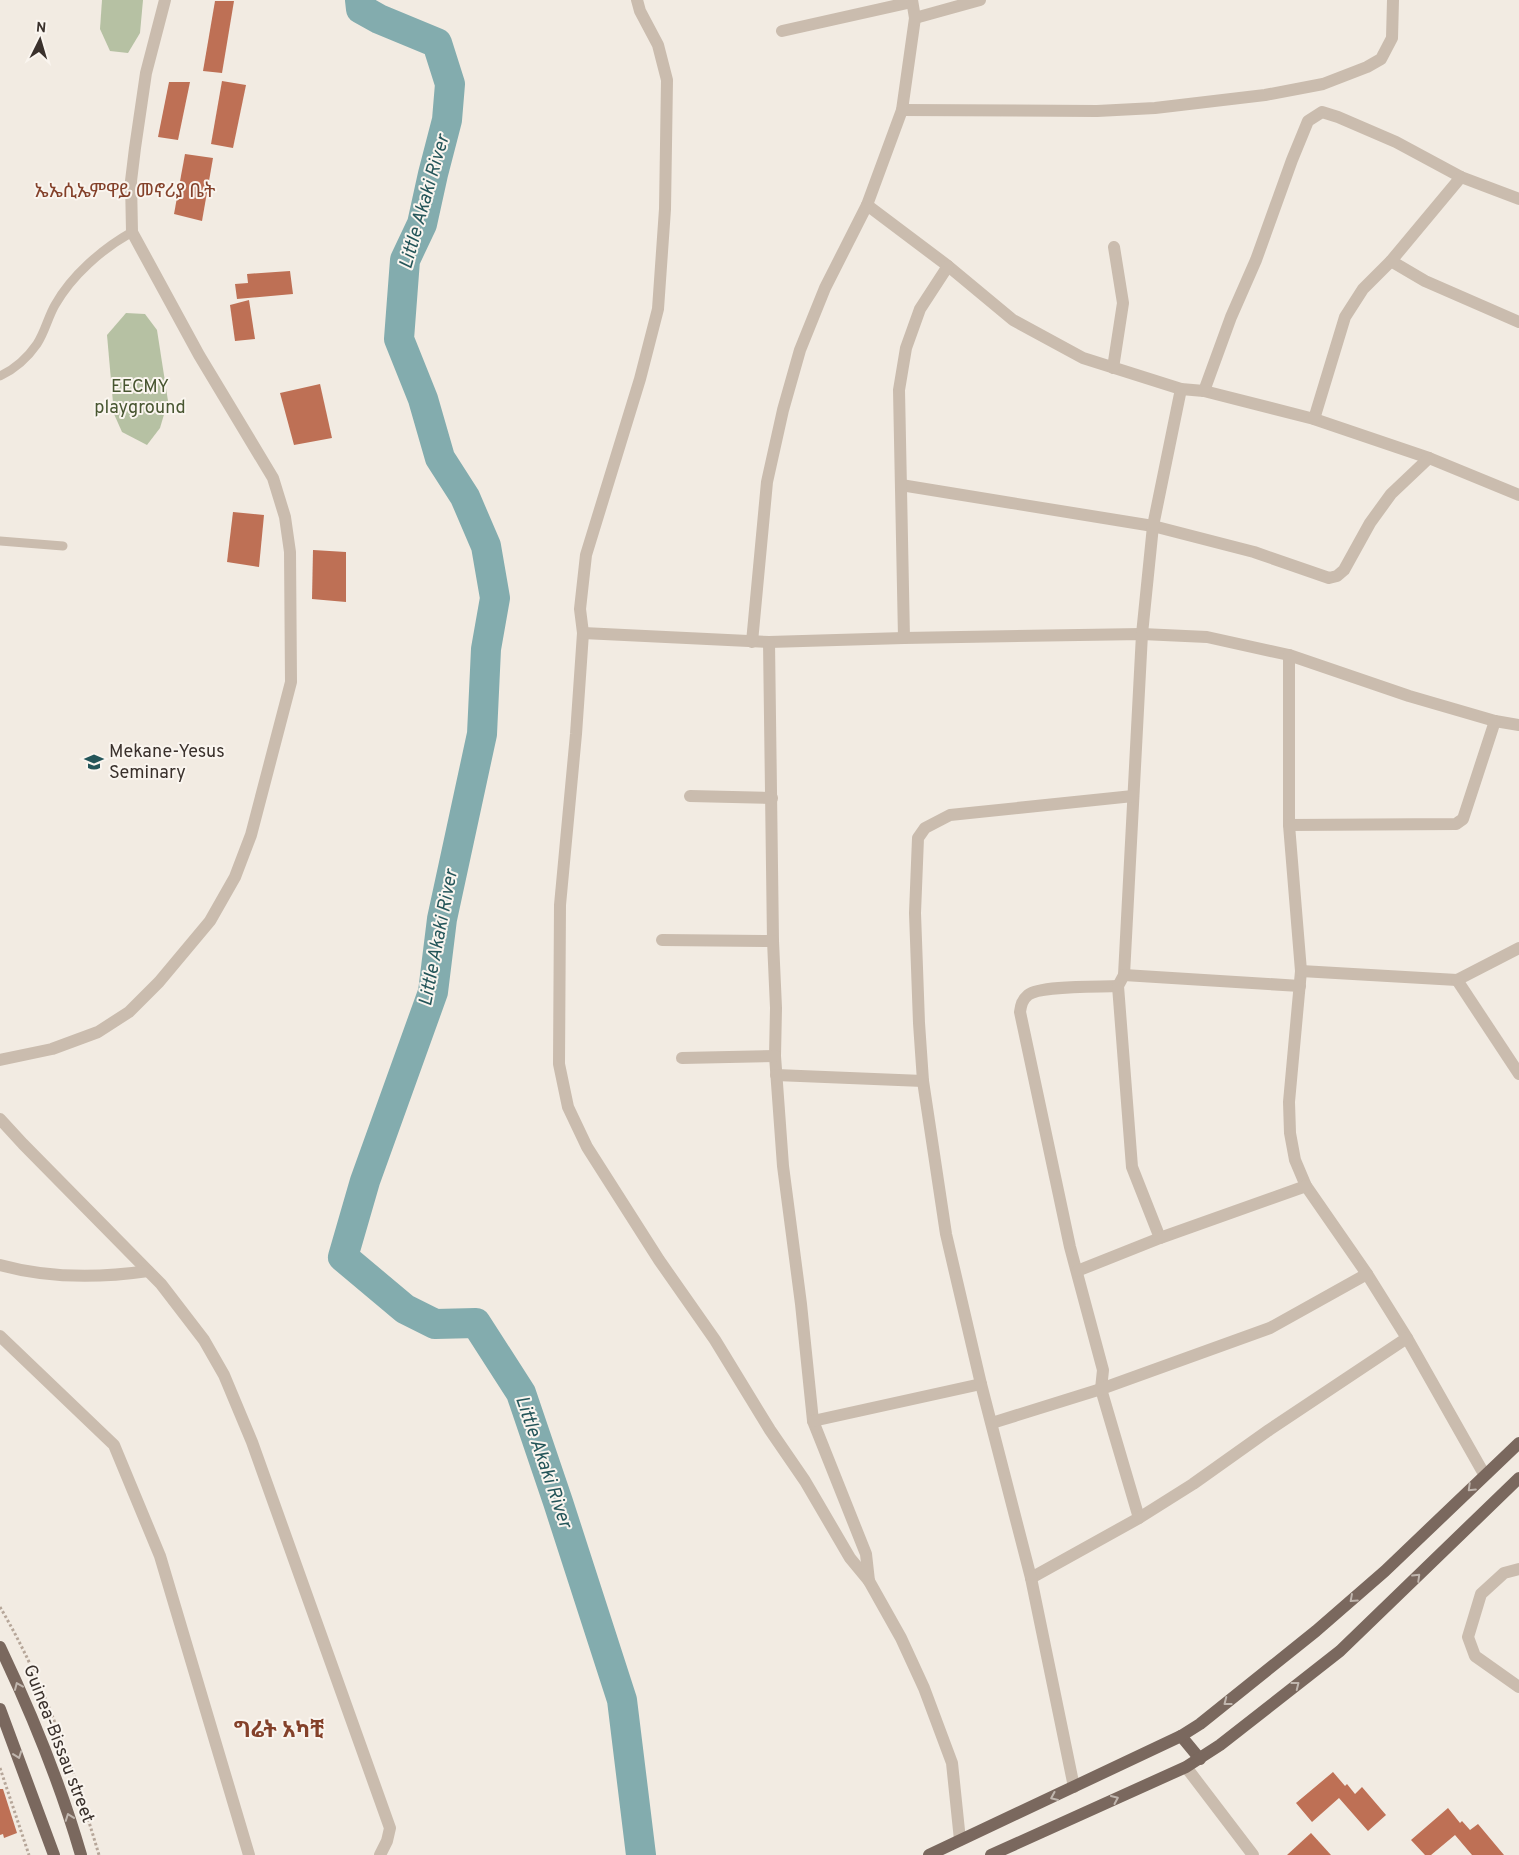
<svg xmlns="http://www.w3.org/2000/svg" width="1519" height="1855" font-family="Overpass,'Noto Sans Ethiopic',sans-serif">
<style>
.green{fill:#b6c1a3}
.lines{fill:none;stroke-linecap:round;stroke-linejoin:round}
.river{stroke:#83acae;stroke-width:30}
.building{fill:#be7055}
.path{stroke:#b6a699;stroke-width:3;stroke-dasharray:2.5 2.5;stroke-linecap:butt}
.lane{stroke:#cabcae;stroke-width:9}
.street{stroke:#cabcae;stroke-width:12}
.primary{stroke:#7a685e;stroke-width:12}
.oneway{stroke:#c0b6ae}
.labels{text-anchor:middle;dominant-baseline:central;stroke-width:4;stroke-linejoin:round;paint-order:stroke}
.park-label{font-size:18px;fill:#485631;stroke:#faf5ef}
.poi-label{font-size:18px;fill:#3a312c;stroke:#faf5ef;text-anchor:start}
.street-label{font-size:18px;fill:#3a312c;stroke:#faf5ef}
.neighbourhood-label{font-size:19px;fill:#84412a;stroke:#faf5ef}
.water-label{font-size:19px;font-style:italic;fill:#245559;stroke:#faf5ef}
.district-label{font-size:22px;font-weight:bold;fill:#84412a;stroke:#faf5ef}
</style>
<rect width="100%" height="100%" fill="#f2ebe2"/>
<g class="green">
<polygon points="102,0 143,0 140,33 128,53 110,51 100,29"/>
<polygon points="126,313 145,314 157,330 168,401 160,428 147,445 122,432 114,414 107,335"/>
</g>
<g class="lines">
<polyline class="river" points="360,0 361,9 379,19 437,43 450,84 447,120 433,174 422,224 405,260 399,339 423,399 440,458 465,497 486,546 495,598 486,649 482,734 442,919 433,992 365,1181 343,1257 405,1309 435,1324 476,1323 521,1393 558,1502 622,1700 641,1855"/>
</g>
<g class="building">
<polygon points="215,1 234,1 222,73 203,71"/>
<polygon points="222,81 246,85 233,148 211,144"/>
<polygon points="169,82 190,82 178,140 158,137"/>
<polygon points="185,154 213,158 202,221 174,214"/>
<polygon points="290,271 293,294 237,299 235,284 248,283 247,274"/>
<polygon points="249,300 255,339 235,341 230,305"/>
<polygon points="320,384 332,438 294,445 280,393"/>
<polygon points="233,512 264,515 259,567 227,562"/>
<polygon points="313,550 346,552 346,602 312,599"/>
<polygon points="1333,1772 1345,1786 1347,1784 1355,1794 1362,1787 1386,1815 1368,1831 1339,1798 1312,1822 1296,1803"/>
<polygon points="0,1789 3,1789 17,1833 4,1838 3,1834 0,1835"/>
<polygon points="1448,1808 1460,1823 1462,1821 1470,1830 1478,1824 1504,1855 1472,1855 1455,1835 1431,1855 1425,1855 1411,1840"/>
<polygon points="1311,1833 1331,1855 1287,1855"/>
</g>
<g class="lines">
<g class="path">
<path d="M0,1607C45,1683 74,1771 99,1855"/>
<polyline points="0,1768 29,1855"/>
</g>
<g class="lane">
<path d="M0,376C15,369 28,357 37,344C45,332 48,317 55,305C72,275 102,249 132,232"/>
<polyline points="0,541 63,546"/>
</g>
<g class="street">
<polyline points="637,0 640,11 658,45 667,80 665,209 658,309 640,379 586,555 580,609 583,633 576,734 560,905 559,1064 568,1107 587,1147 659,1260 715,1340 770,1430 805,1481 850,1558 869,1581 901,1638 924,1688 952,1763 960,1840"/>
<polyline points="915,18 980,0"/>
<polyline points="782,31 912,2"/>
<polyline points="902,110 1097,111 1155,108 1265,95 1323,84 1367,67 1381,59 1392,38 1393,0"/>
<polyline points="867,205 948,266 1013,320 1083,358 1181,389 1204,391 1314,419 1429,458 1519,495"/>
<polyline points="1391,261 1425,281 1519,322"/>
<polyline points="1113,368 1123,303 1114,247"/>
<polyline points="1204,391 1231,317 1256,260 1292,160 1308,121 1322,112 1338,117 1396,142 1461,177 1519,199"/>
<polyline points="1314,419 1345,317 1363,289 1391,261 1461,177"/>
<polyline points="901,485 1153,526 1254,552 1329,578 1337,576 1344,570 1370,523 1391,494 1429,458"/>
<polyline points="583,633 769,642 904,638 1142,634 1207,637 1289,655 1409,696 1495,721 1519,725"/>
<polyline points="904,638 899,390 906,348 920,309 948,266"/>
<polyline points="752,642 767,482 783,410 800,350 825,288 867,205 902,110 915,18 912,0"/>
<polyline points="769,642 773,941 776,1008 775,1056 783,1166 801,1304 813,1421 866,1554 869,1581"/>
<polyline points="1289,655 1289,825 1301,971 1289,1102 1290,1133 1295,1160 1306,1186 1367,1274 1407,1338 1484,1474"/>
<polyline points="690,796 772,798"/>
<polyline points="1289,825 1456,824 1463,819 1495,721"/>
<polyline points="662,940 773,941"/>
<polyline points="1301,971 1457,980 1519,948"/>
<polyline points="1124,975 1142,634 1153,526 1181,389"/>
<polyline points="1457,980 1519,1074"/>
<path d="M1118,986C1099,987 1040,985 1028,995C1022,1000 1021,1005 1020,1012L1070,1247L1103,1370L1101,1389L1139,1518"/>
<polyline points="682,1058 775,1056"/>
<polyline points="0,1060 52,1049 98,1032 129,1012 159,982 210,921 235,877 251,835 291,682 290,552 285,517 273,478 199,355 132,232 131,181 135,148 146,73 165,0"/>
<polyline points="776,1075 923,1081"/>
<polyline points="0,1119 23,1144 161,1284 204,1340 224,1375 252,1442 390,1828 387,1841 380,1855"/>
<polyline points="1160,1238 1132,1167 1118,986 1124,975 1300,986"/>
<path d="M0,1265C47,1278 100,1278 148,1271"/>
<polyline points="1077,1271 1160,1238 1306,1186"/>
<polyline points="0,1336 114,1445 160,1556 249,1855"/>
<polyline points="813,1421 981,1384"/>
<polyline points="992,1423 1101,1389 1270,1328 1367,1274"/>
<polyline points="1519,1569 1504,1573 1481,1594 1468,1637 1475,1656 1519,1687"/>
<polyline points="1031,1578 1139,1518 1193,1484 1269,1430 1407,1338"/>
<polyline points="1186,1767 1253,1855"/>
<polyline points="1074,1787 1031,1578 981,1384 946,1234 923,1081 919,1023 915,913 918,838 925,828 950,815 1133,796"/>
</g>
<g class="primary">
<path d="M0,1647C31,1712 61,1786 81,1855"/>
<polyline points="0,1709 54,1855"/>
<polyline points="1181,1736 1200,1759"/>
<polyline points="929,1855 1181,1736 1200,1724 1316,1631 1385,1571 1519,1443"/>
<polyline points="991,1855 1186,1767 1220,1745 1340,1651 1519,1478"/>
</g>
</g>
<defs><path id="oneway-chevron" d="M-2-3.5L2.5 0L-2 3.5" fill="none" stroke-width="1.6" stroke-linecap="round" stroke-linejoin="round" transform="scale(1.25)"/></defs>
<g class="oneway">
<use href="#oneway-chevron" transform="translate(1471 1488) rotate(136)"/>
<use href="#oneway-chevron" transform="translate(1417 1577) rotate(-44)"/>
<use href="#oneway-chevron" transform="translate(1353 1599) rotate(138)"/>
<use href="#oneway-chevron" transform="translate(1296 1685) rotate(-38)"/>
<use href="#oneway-chevron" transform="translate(18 1686) rotate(-113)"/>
<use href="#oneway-chevron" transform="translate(1227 1702) rotate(142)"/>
<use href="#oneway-chevron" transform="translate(18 1755) rotate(70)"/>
<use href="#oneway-chevron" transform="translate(1054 1797) rotate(156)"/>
<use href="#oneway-chevron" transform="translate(1115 1799) rotate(-24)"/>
<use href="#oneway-chevron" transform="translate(69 1817) rotate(-110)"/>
</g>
<defs>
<g id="school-bare" transform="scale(1.5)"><path d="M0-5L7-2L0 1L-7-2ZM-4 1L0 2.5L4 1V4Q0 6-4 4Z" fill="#245559" stroke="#faf5ef" stroke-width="2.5" paint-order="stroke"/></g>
</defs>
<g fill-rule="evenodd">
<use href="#school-bare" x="94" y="762"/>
</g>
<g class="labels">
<g class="park-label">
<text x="140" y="387">EECMY<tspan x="140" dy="21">playground</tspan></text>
</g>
<g class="poi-label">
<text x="109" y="752">Mekane-Yesus<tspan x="109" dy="21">Seminary</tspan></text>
</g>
<g class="street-label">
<text transform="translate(58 1744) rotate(69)">Guinea-Bissau street</text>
</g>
<g class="neighbourhood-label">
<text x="125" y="192">ኤኤሲኤምዋይ መኖሪያ ቤት</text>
</g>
<g class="water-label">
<text transform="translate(425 202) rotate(-74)">Little Akaki River</text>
<text transform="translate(439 938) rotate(-79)">Little Akaki River</text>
<text transform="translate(543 1462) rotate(71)">Little Akaki River</text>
</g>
<g class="district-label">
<text x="279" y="1731">ግሬት አካቺ</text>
</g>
</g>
<g transform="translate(40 40) rotate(5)" stroke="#faf5ef" stroke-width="4" paint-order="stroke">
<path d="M0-4L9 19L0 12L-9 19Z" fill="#3a312c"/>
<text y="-8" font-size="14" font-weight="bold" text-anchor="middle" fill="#3a312c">N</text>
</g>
</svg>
